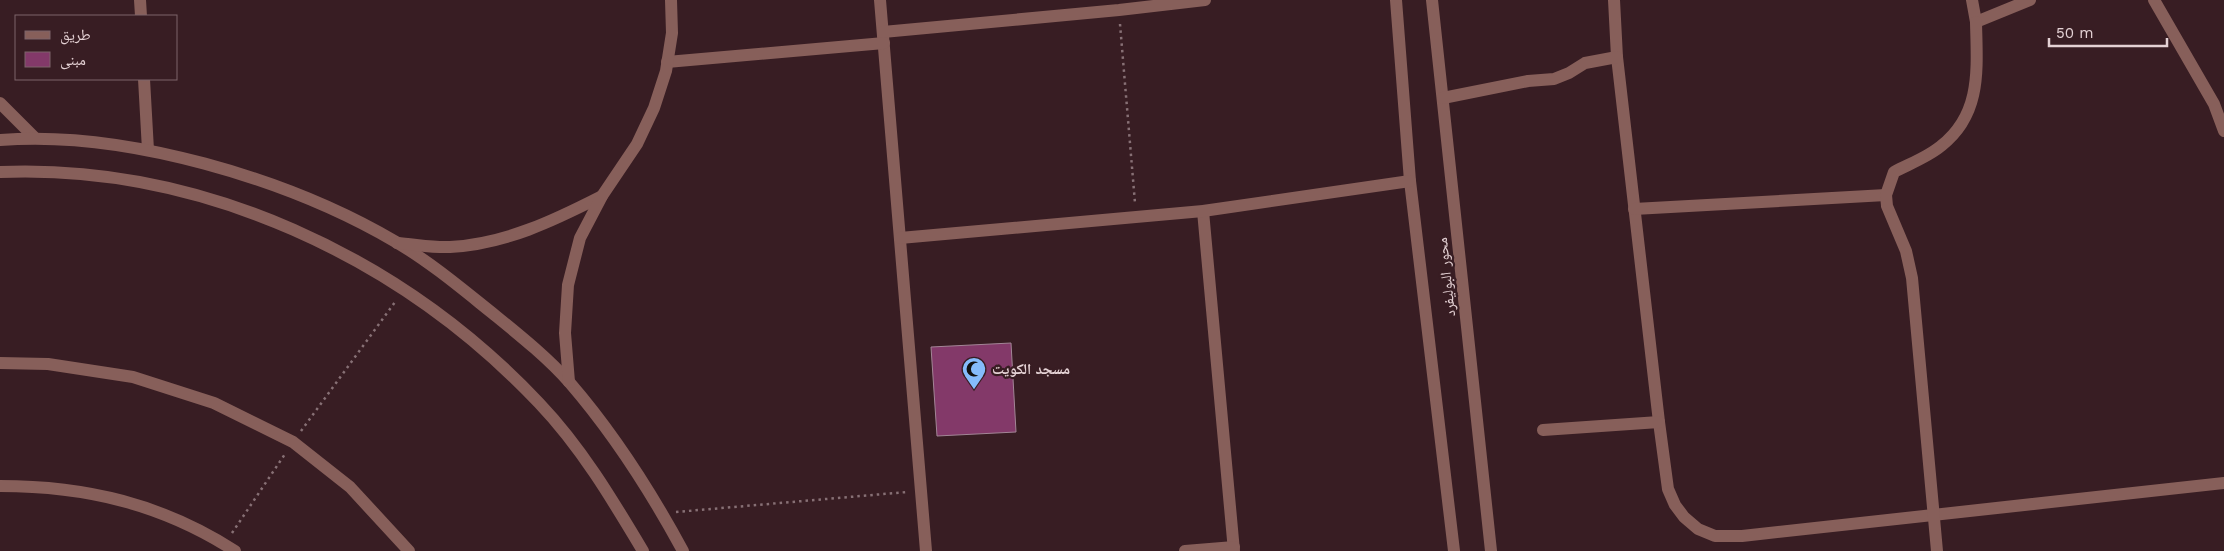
<svg xmlns="http://www.w3.org/2000/svg" width="2224" height="551" font-family="'Work Sans','Noto Naskh Arabic',sans-serif">
<style>
.building{fill:#833969;stroke:#a38596}
.lines{fill:none;stroke-linecap:round;stroke-linejoin:round}
.path{stroke:#877075;stroke-width:2.5;stroke-dasharray:2.5 4;stroke-linecap:butt}
.minor{stroke:#875f5a;stroke-width:12}
.labels{text-anchor:middle;dominant-baseline:central;stroke-width:4.5;stroke-linejoin:round;paint-order:stroke}
.street-label{font-size:15px;fill:#e4d1d4;stroke:#381d23}
.poi-label{font-size:15px;font-weight:bold;fill:#e4d1d4;stroke:#381d23;text-anchor:start}
</style>
<rect width="100%" height="100%" fill="#381d23"/>
<polygon class="building" points="1011,343 1016,432 937,436 931,347"/>
<g class="lines">
<g class="path">
<polyline points="1120,24 1135,203"/>
<polyline points="301,431 395,302"/>
<polyline points="676,512 907,492"/>
<polyline points="232,533 285,454"/>
</g>
<g class="minor">
<polyline points="140,0 141,16"/>
<polyline points="880,0 926,551"/>
<polyline points="1396,0 1410,181 1454,551"/>
<polyline points="1432,0 1491,551"/>
<polyline points="1614,0 1617,57 1659,422 1668,489 1675,505 1684,517 1698,529 1715,536 1742,536 2224,483"/>
<polyline points="1972,0 1976,22 2030,0"/>
<polyline points="2154,0 2214,104 2224,131"/>
<polyline points="883,32 1119,10 1205,0"/>
<polyline points="667,62 884,43"/>
<polyline points="144,79 148,150"/>
<polyline points="1443,98 1528,81 1554,79 1569,73 1585,63 1617,57"/>
<polyline points="0,103 34,137"/>
<path d="M0,140C125,130 289,179 396,242C430,262 461,288 491,312C518,334 547,357 570,383C614,434 651,492 683,551"/>
<path d="M0,172C202,164 401,257 539,403C581,447 612,499 643,551"/>
<polyline points="1634,209 1886,195"/>
<polyline points="1203,211 1234,551"/>
<polyline points="900,238 1203,211 1410,181"/>
<path d="M397,243C414,244 433,248 450,247C505,244 553,221 602,196"/>
<polyline points="0,363 48,364 133,377 214,403 293,442 350,487 409,551"/>
<polyline points="569,382 565,333 568,285 580,238 602,196 637,144 654,108 666,71 672,33 671,0"/>
<polyline points="1543,430 1659,422"/>
<path d="M0,486C86,486 162,504 235,551"/>
<polyline points="1185,551 1234,547"/>
<path d="M1937,551L1912,278L1906,251L1887,206L1886,195L1894,172C1909,164 1928,157 1941,146C1982,114 1977,69 1976,22"/>
</g>
</g>
<defs>
<g id="mosque-pin" transform="scale(1.25)"><path d="M0 17L-7.5 6A9.5 9.5 0 1 1 7.5 6Z" fill="#85bbfb" stroke="#381d23"/><path d="M3.5-4.9A6 6 0 1 0 3.5 4.9A5 5 0 1 1 3.5-4.9Z" fill="#111"/></g>
</defs>
<g fill-rule="evenodd">
<use href="#mosque-pin" x="974" y="369"/>
</g>
<g class="labels">
<g class="street-label">
<text transform="translate(1446 277) rotate(-96)">محور البوليفرد</text>
</g>
<g class="poi-label">
<text x="992" y="369">مسجد الكويت</text>
</g>
</g>
<rect x="15" y="15" width="162" height="65" fill="#381d23" stroke="#7d656a"/>
<rect x="25" y="31" width="25" height="8" fill="#875f5a" stroke="#7d656a"/>
<text x="60" y="40" font-size="15" fill="#e4d1d4">طريق</text>
<rect x="25" y="52" width="25" height="15" fill="#833969" stroke="#7d656a"/>
<text x="60" y="65" font-size="15" fill="#e4d1d4">مبنى</text>
<path d="M2049 38v8h118v-8" fill="none" stroke="#e4d1d4" stroke-width="2.5"/>
<text x="2056" y="38" font-size="15" fill="#e4d1d4" stroke="#381d23" stroke-width="4" paint-order="stroke">50 m</text>
</svg>
